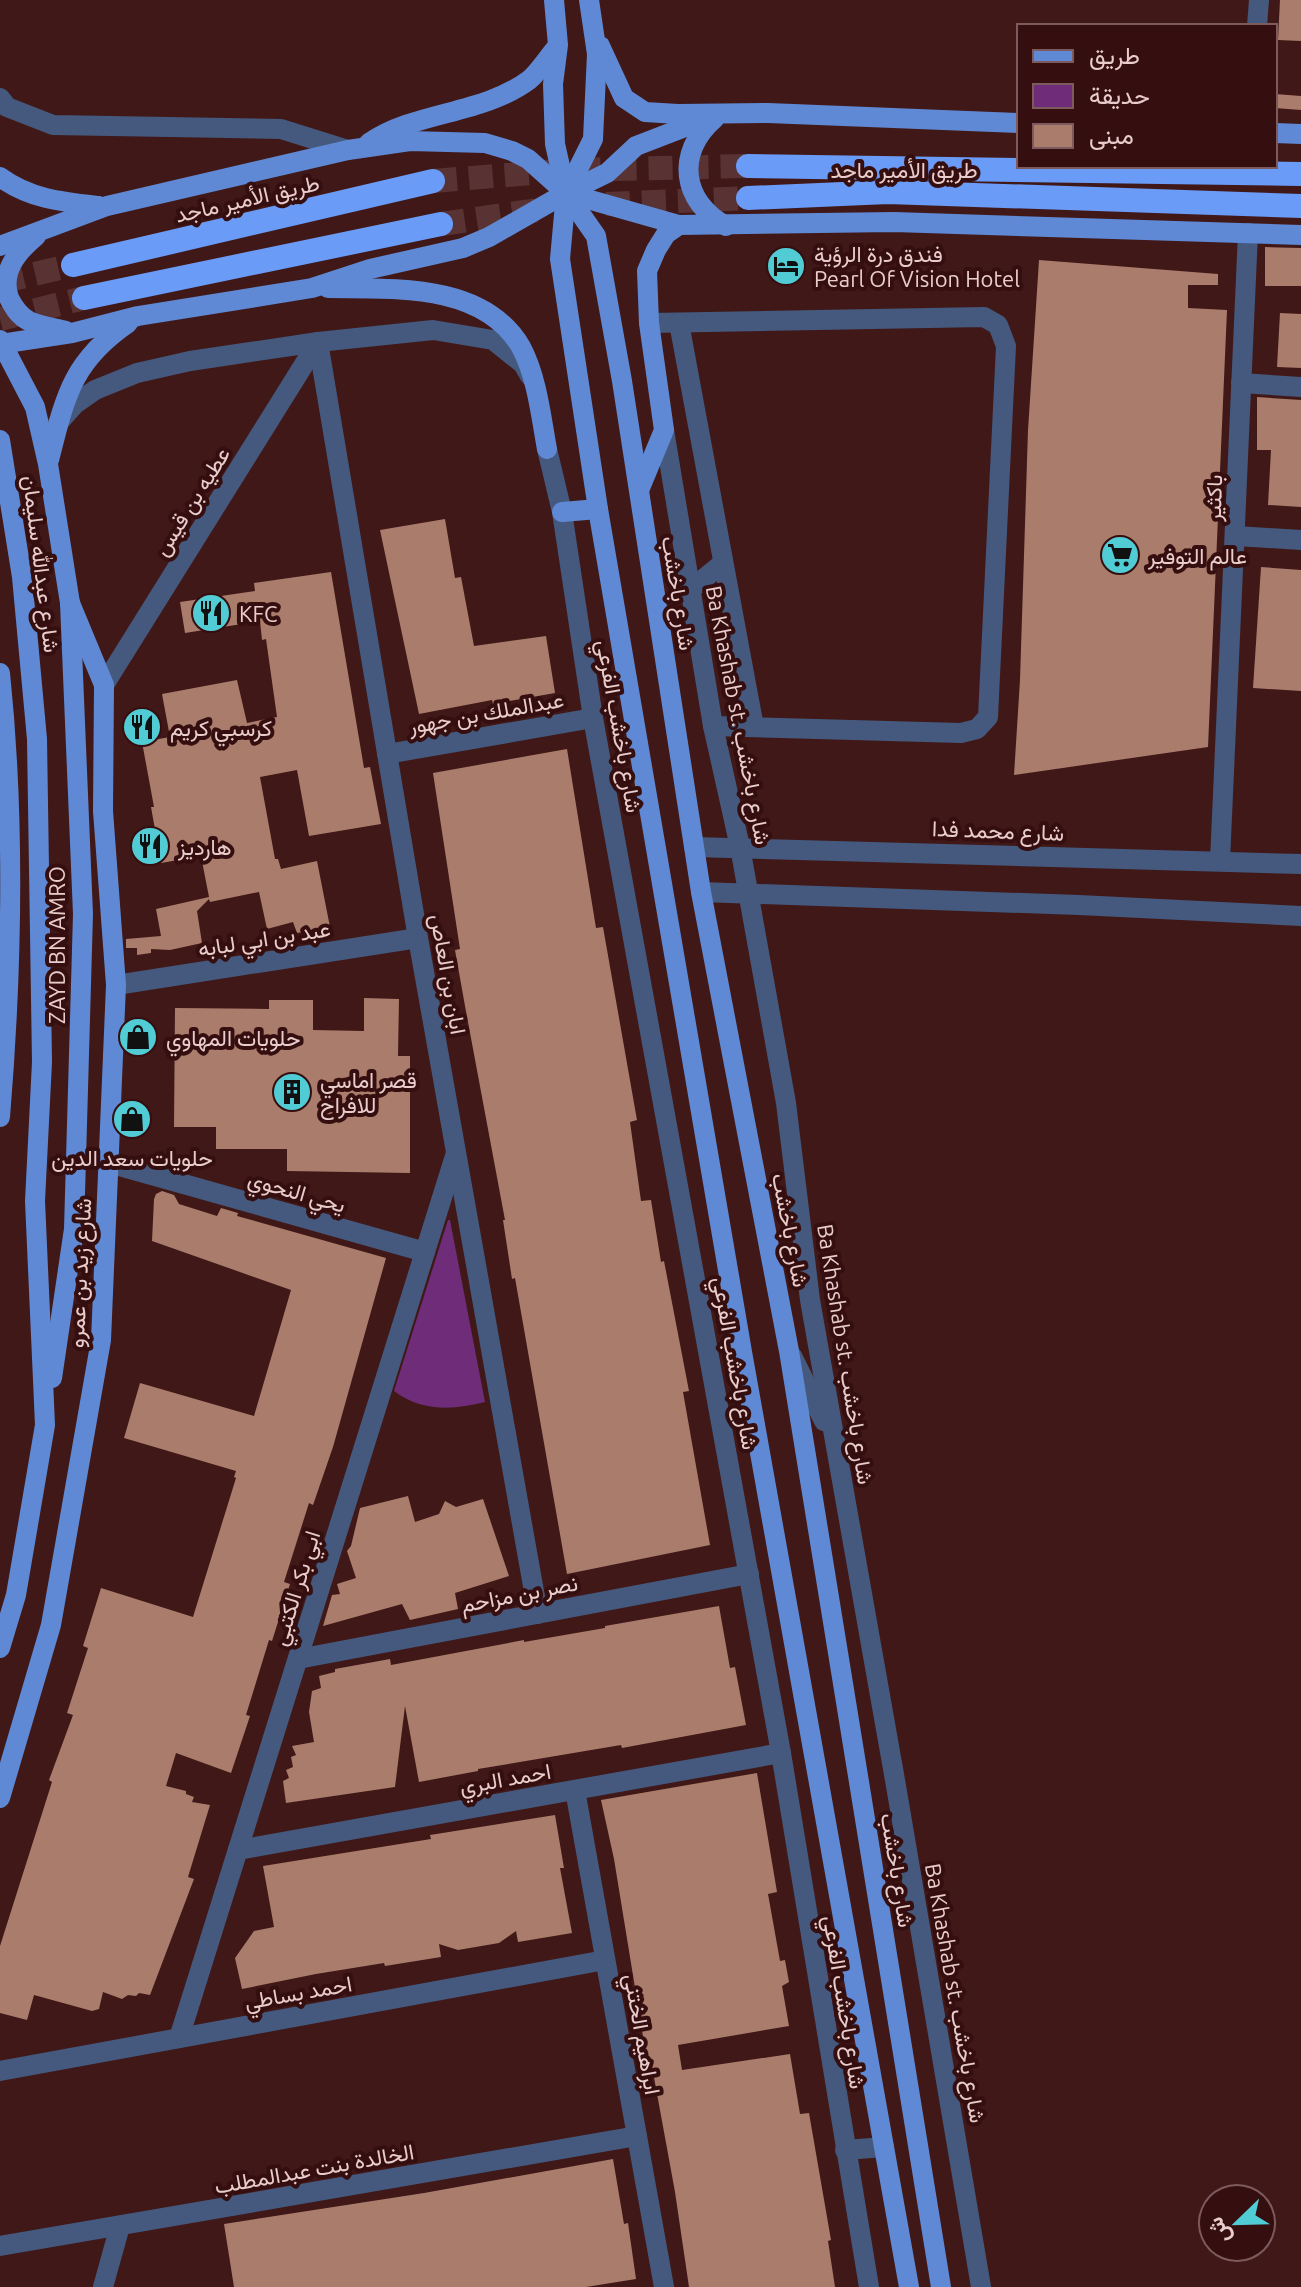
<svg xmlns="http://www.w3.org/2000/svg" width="1301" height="2287" font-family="Ubuntu,Vazirmatn,sans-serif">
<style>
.green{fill:#6e2c79}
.building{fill:#aa7c6b}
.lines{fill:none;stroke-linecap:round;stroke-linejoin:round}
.highway-tunnel{stroke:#593333;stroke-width:24;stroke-dasharray:24 12;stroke-linecap:butt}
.minor{stroke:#44597d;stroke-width:20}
.major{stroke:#5f89d4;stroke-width:20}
.highway{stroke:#6a9bf7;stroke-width:24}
.labels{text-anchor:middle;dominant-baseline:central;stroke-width:8;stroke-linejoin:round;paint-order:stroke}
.street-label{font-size:22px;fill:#e9cdcc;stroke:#350e0f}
.poi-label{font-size:22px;fill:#e9cdcc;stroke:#350e0f;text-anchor:start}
</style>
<rect width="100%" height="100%" fill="#401818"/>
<path class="green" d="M448,1220H450L485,1402C453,1410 422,1412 394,1391Z"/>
<g class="building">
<polygon points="1280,0 1301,0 1301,41 1278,40"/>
<polygon points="1275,94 1301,96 1301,110 1275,108"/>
<polygon points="1265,247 1301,248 1301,286 1265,286"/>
<polygon points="1039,260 1218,274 1218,285 1188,285 1188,308 1227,310 1208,747 1014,775 1020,680 1028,430"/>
<polygon points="1280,313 1301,314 1301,368 1277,367"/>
<polygon points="1257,397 1301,400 1301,507 1268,505 1271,450 1257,450"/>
<polygon points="445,519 455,578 461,577 474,646 546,636 555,693 493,704 492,700 419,714 380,530"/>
<polygon points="1261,567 1301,570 1301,691 1253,688"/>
<polygon points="331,572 364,768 370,767 381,824 309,836 297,770 260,777 275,859 278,859 281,869 317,861 330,927 297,933 293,922 267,929 259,892 210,902 209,899 197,911 202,943 170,950 151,949 151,953 137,955 137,948 126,948 126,939 161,936 156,909 209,897 201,856 161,863 151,807 154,807 142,742 170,737 162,694 237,680 247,723 277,717 266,639 262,640 260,621 185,633 180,602 255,591 254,583"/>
<polygon points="567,749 596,928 603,927 637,1120 630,1122 641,1201 651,1200 661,1262 664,1261 689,1391 683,1392 710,1545 567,1574 515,1278 512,1279 503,1220 505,1220 465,1006 455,950 460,949 433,773"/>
<polygon points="364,998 399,999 398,1056 410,1056 410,1173 287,1171 287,1149 216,1149 216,1127 174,1127 175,1008 269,1009 269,1000 313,1000 313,1030 364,1031"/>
<polygon points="162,1191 174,1195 179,1204 217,1216 221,1208 238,1213 237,1216 386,1258 333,1447 313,1505 309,1503 284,1582 290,1584 272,1641 269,1640 246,1715 250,1716 231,1773 176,1753 166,1786 186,1791 186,1794 194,1797 192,1802 210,1805 188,1877 194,1879 150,1995 139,1993 136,1996 128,1995 122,1999 103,1992 99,2009 92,2011 34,1995 27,2020 0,2013 0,1946 52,1782 49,1780 73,1715 67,1713 88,1648 83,1646 101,1588 193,1617 236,1478 234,1477 236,1471 124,1438 140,1383 254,1416 291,1290 152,1241 154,1199 156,1194"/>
<polygon points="408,1496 415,1522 439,1514 445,1501 456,1507 483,1499 509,1576 455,1593 458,1609 410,1620 402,1604 323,1626 332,1595 340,1594 337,1584 356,1578 347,1551 351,1546 360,1508"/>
<polygon points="719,1606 730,1668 735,1667 746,1725 622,1748 621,1745 478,1769 478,1771 419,1782 405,1706 395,1787 286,1803 283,1781 289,1778 286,1770 293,1767 291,1757 296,1755 292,1746 314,1742 309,1712 312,1691 321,1688 319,1676 335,1672 335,1669 390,1659 391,1665 524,1640 524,1642 605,1628 605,1626"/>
<polygon points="757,1773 777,1892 768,1894 780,1961 785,1960 789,1982 782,1986 789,2026 678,2045 682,2070 790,2054 800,2114 809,2113 831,2240 828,2241 835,2287 689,2287 675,2192 651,2061 647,2061 614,1859 601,1800"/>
<polygon points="555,1815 564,1868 560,1868 572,1933 518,1942 516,1931 499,1943 458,1950 439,1944 441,1957 385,1966 384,1963 316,1974 242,1989 235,1958 254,1931 274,1927 263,1866 431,1839 430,1835"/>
<polygon points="613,2159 624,2224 628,2223 636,2279 586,2287 234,2287 224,2224 424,2193"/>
</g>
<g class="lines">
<g class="highway-tunnel">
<polyline points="433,181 569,170 748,166"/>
<polyline points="606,204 748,198"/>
<polyline points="441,224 538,210"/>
<polyline points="0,282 73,265"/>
<polyline points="0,319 84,298"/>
</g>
<g class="minor">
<polyline points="1257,26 1259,0"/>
<polyline points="0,98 7,107 53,125 281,129 348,150"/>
<polyline points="649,323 984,317 998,325 1006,346 988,717 977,729 961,733 713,726"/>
<polyline points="679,323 754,727"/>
<polyline points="318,342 418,938 538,1614"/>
<polyline points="1241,383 1301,387"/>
<polyline points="58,423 75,404 95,390 137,373 190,361 318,342 433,330 493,340 523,364 530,376"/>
<polyline points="664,430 713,726 740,847 786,1103 810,1300 895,1780 981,2287"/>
<polyline points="547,449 562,512 593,718 781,1753 869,2287"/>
<polyline points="1236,536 1301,540"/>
<polyline points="690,590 723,563"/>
<polyline points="104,685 318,342"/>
<polyline points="387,754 593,718"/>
<polyline points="694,847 1301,864"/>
<polyline points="1220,861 1248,233"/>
<polyline points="701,892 1079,905 1301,916"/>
<polyline points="116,985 418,938"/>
<polyline points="109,1163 425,1252"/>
<polyline points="792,1356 824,1421"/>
<polyline points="298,1659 749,1574"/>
<polyline points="575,1790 664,2287"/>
<polyline points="238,1850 781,1753"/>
<polyline points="179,2038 455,1156"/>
<polyline points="0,2071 605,1960"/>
<polyline points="845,2150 884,2147"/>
<polyline points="0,2246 637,2136"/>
<polyline points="103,2287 120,2226"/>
</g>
<g class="major">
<polyline points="554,0 558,45 553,84 555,144 566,193 560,259 598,509 742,1352 909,2287"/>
<polyline points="589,0 597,54 593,139 566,193 596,236 622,381 701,892 789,1351 941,2287"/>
<polyline points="600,46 624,98 645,112 678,114 768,113 1019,123"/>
<path d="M714,119C675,153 682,202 726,226"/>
<polyline points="1275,133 1301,134"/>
<path d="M369,143C415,111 482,115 529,80C539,72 548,57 557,47"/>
<path d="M0,177C30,199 63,202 99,206"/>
<path d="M36,236C17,252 0,272 9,298C14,308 19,316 29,321C40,326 54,328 66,331"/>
<polyline points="0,246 107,206 348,150 410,141 485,143 512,151 528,159 566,193 679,225"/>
<path d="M328,288C392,289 483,282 521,347C537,377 541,416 547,449"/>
<polyline points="0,340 35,407 48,464 70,603 83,914 74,1229 52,1378"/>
<polyline points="0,344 72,333 138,316 312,288 370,269 463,248 489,237 566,193 607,173 636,146 719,114"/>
<polyline points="0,440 22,577 37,739 42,1062 35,1201 45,1425 16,1595 0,1648"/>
<path d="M49,460C65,398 71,362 128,323"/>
<polyline points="640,488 664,430 649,323 647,271 656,250 666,234 679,225 894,222 1301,235"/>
<polyline points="562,512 598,509"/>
<path d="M0,673C15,817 12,972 0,1117"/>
<polyline points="0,1798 51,1625 101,1340 116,985 103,811 104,685 70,603"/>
</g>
<g class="highway">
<polyline points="748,166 1301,174"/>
<polyline points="748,198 888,192 1301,206"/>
<polyline points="73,265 433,181"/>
<polyline points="84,298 441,224"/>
</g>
</g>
<defs>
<g id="hotel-disc" transform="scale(2)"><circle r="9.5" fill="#51ccd5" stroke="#350e0f"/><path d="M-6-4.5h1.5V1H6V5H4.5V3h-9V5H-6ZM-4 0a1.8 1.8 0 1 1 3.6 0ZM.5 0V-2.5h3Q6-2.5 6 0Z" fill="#111"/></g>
<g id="supermarket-disc" transform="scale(2)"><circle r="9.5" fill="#51ccd5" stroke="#350e0f"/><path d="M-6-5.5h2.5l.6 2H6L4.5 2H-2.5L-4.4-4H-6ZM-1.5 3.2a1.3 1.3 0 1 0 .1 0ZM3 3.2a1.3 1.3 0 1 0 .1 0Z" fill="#111"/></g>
<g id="restaurant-disc" transform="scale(2)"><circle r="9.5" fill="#51ccd5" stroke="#350e0f"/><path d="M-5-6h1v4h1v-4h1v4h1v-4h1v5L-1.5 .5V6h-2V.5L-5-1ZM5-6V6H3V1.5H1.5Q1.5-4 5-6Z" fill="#111"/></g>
<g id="shop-disc" transform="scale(2)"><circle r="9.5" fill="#51ccd5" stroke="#350e0f"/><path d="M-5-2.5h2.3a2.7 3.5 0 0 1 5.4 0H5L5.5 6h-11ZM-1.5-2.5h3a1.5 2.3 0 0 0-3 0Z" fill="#111"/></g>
<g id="building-disc" transform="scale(2)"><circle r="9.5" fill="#51ccd5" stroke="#350e0f"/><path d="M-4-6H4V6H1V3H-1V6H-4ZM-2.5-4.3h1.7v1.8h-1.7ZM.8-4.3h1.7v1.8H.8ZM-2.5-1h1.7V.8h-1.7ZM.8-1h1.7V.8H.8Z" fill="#111"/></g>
</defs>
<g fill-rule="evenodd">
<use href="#hotel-disc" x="786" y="266"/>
<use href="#supermarket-disc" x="1120" y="555"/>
<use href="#restaurant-disc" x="211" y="613"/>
<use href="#restaurant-disc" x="142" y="727"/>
<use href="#restaurant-disc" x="150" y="846"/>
<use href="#shop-disc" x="138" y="1037"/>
<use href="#building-disc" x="292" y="1092"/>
<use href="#shop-disc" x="132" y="1119"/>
</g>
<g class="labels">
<g class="street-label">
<text x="904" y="169">طريق الأمير ماجد</text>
<text transform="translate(247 198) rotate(-13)">طريق الأمير ماجد</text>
<text transform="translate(1213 498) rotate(-88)">باكثير</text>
<text transform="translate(191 501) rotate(-58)">عطيه بن قيس</text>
<text transform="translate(42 564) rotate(83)">شارع عبدالله سليمان</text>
<text transform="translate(679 593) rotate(81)">شارع باخشب</text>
<text transform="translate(486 712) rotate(-10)">عبدالملك بن جهور</text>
<text transform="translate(739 715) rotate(79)">Ba Khashab st. شارع باخشب</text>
<text transform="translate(620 726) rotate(80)">شارع باخشب الفرعي</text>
<text transform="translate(998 830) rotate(2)">شارع محمد فدا</text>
<text transform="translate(264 938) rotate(-9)">عبد بن ابي لبابه</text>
<text transform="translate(56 945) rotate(-90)">ZAYD BN AMRO</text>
<text transform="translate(449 974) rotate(80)">ابان بن العاص</text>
<text transform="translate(297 1191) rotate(16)">يحي النحوي</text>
<text transform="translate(791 1230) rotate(79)">شارع باخشب</text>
<text transform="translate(79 1273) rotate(-87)">شارع زيد بن عمرو</text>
<text transform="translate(846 1354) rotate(81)">Ba Khashab st. شارع باخشب</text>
<text transform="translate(736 1363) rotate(80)">شارع باخشب الفرعي</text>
<text transform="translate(295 1588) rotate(-73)">ابي بكر الكتبي</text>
<text transform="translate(519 1593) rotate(-11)">نصر بن مزاحم</text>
<text transform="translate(505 1778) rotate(-10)">احمد البري</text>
<text transform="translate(898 1870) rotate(81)">شارع باخشب</text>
<text transform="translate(298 1992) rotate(-10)">احمد بساطي</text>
<text transform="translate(956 1993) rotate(80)">Ba Khashab st. شارع باخشب</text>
<text transform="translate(845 2002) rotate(81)">شارع باخشب الفرعي</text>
<text transform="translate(643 2034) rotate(80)">ابراهيم الختني</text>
<text transform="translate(314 2168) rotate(-10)">الخالدة بنت عبدالمطلب</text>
</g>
<g class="poi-label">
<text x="814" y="253">فندق درة الرؤية<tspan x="814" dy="25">Pearl Of Vision Hotel</tspan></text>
<text x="1148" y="555">عالم التوفير</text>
<text x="239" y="613">KFC</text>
<text x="170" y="727">كرسبي كريم</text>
<text x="178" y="846">هارديز</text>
<text x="166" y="1037">حلويات المهاوي</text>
<text x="320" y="1079">قصر اماسي<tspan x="320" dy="25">للافراح</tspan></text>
<text x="132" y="1157" text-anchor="middle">حلويات سعد الدين</text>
</g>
</g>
<rect x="1017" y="24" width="260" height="144" fill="#350e0f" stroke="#7d5a5b" stroke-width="2"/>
<rect x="1033" y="50" width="40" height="12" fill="#5f89d4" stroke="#7d5a5b" stroke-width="2"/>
<text x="1089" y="64" font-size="24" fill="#e9cdcc">طريق</text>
<rect x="1033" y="84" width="40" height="24" fill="#6e2c79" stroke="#7d5a5b" stroke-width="2"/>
<text x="1089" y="104" font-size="24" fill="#e9cdcc">حديقة</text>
<rect x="1033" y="124" width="40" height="24" fill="#aa7c6b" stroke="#7d5a5b" stroke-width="2"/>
<text x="1089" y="144" font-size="24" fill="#e9cdcc">مبنى</text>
<g transform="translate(1237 2223) rotate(247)"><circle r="38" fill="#350e0f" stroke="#7d5a5b" stroke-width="2"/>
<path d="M0-6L14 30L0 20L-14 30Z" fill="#51ccd5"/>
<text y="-12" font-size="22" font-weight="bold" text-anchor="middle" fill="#e9cdcc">ش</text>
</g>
</svg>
